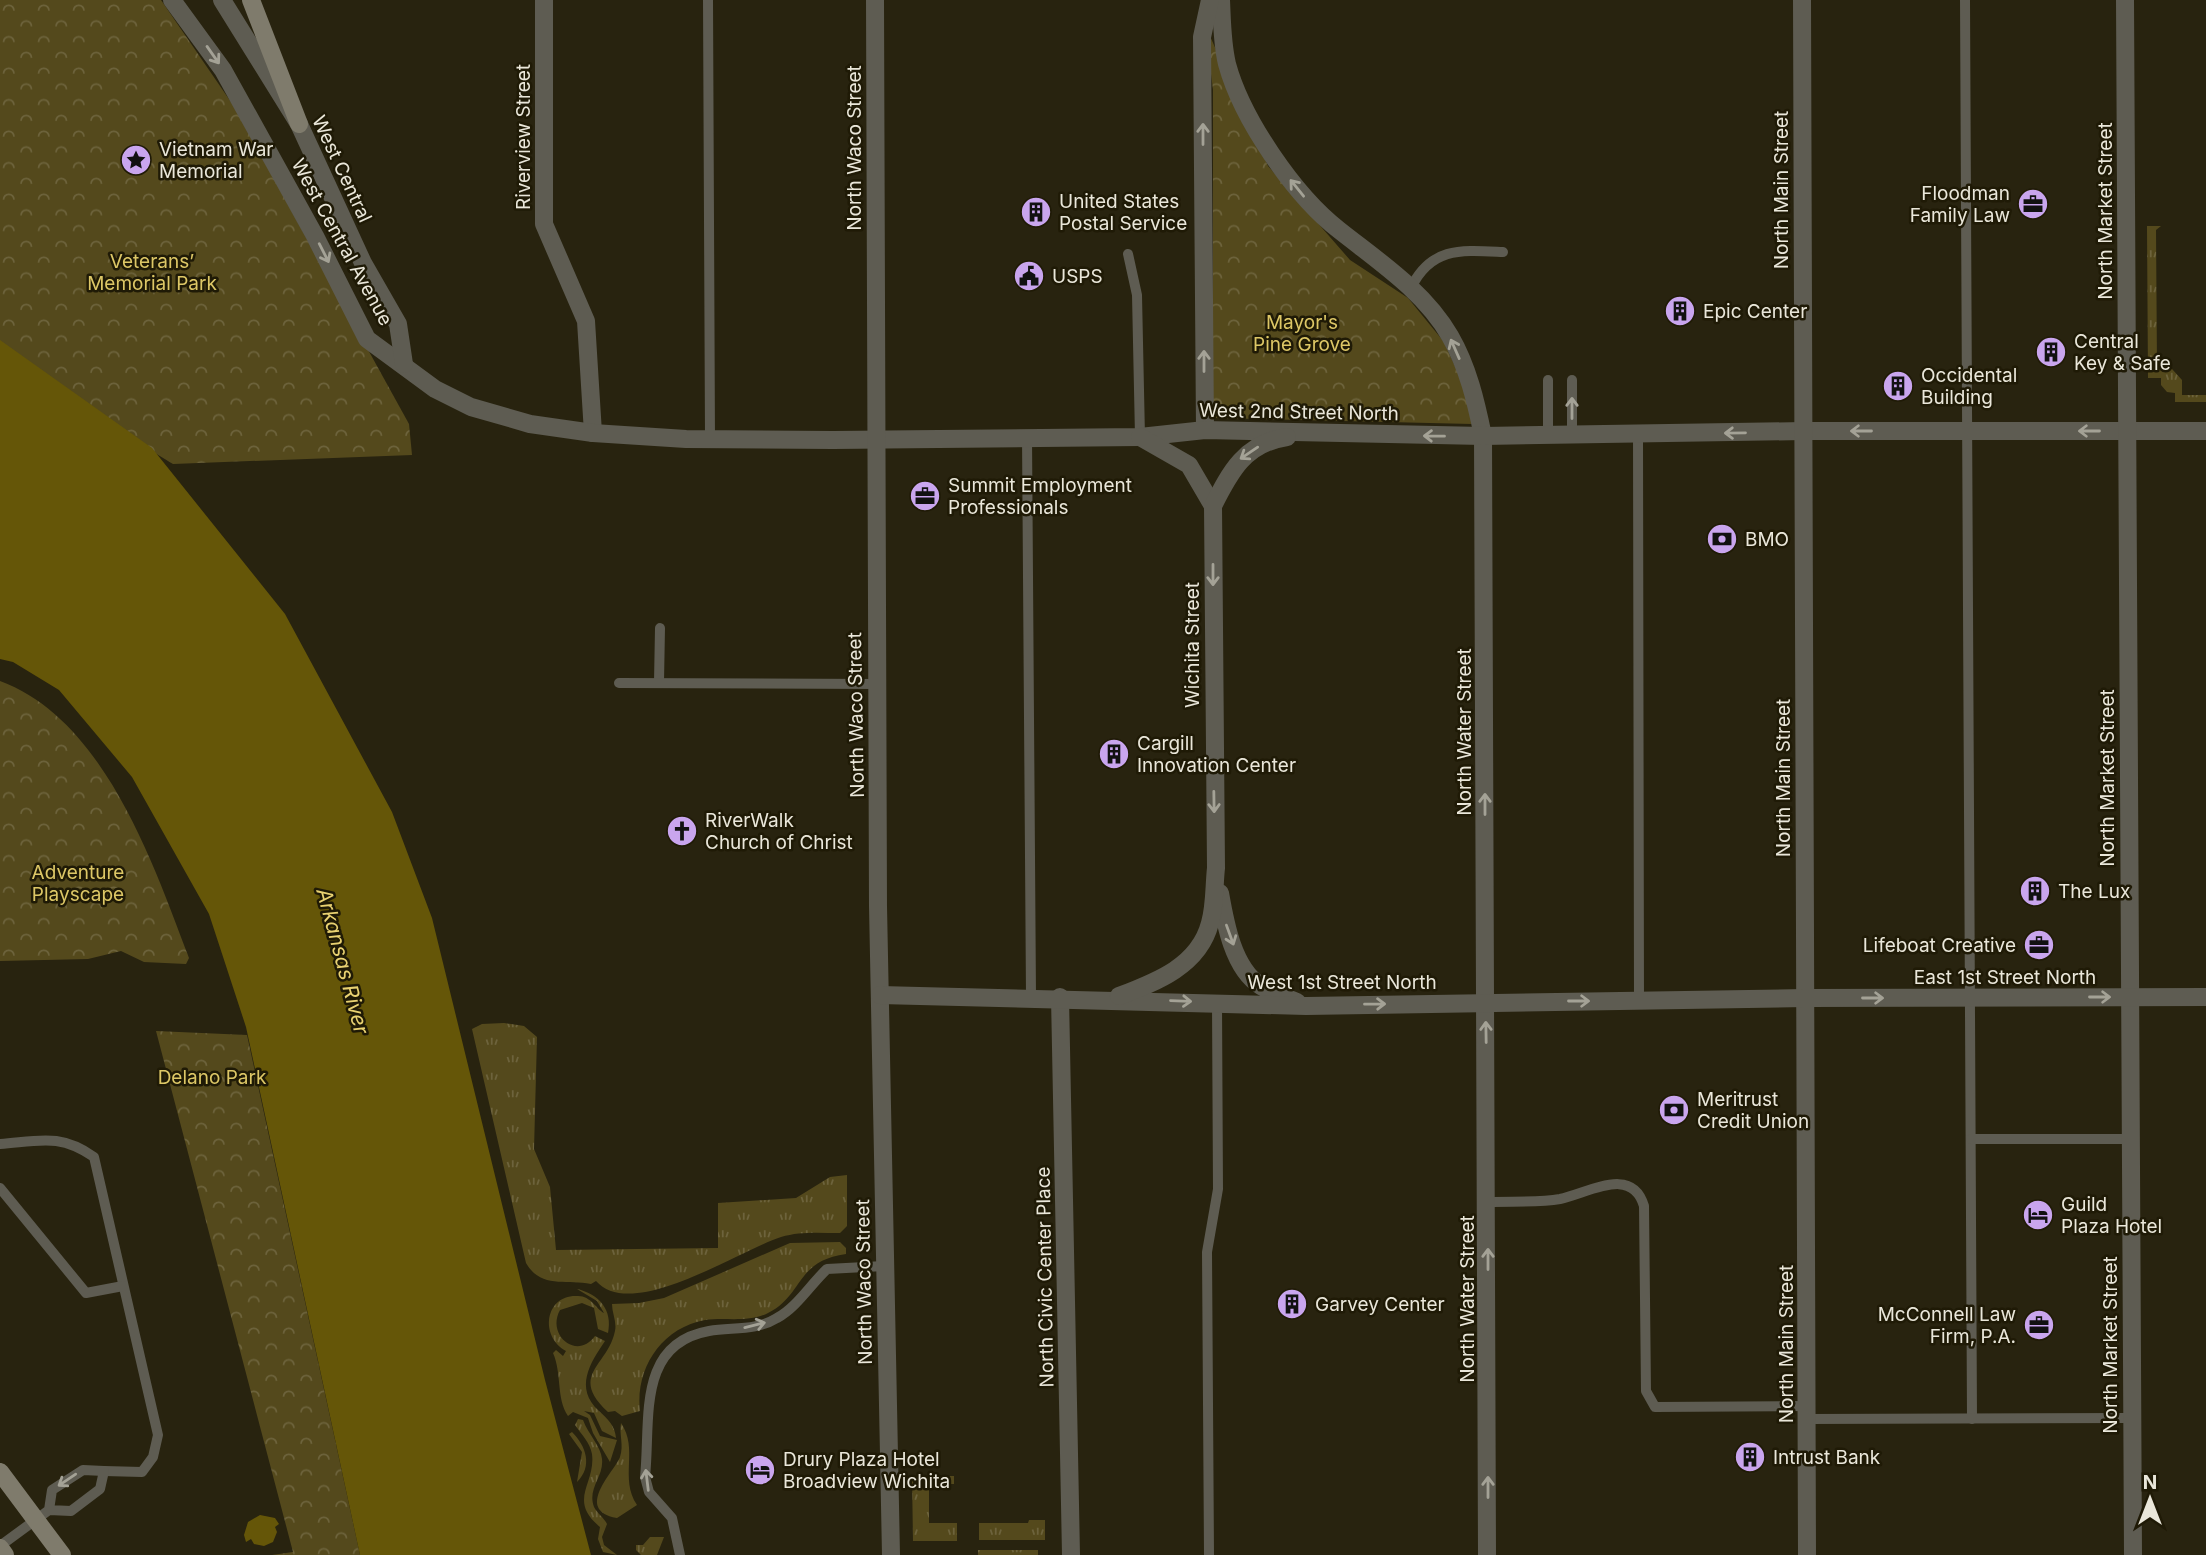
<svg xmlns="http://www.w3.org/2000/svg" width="2206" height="1555" font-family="Inter,sans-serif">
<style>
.grass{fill:url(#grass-tufts)}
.park{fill:url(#park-crowns)}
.water{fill:#655608}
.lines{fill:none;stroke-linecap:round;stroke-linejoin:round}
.service{stroke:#5e5c52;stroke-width:10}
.minor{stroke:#5e5c52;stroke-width:18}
.tertiary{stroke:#5e5c52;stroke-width:18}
.secondary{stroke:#7f7b6c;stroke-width:18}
.oneway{stroke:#a4a296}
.labels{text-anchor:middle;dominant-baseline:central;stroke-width:5;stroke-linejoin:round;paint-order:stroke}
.street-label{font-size:19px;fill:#eae7da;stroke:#1f1a06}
.poi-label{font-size:19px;fill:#eae7da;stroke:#1f1a06;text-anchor:start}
.park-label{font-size:19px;fill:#ddc766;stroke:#1f1a06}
.water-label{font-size:21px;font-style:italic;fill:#e9d271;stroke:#1f1a06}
</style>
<defs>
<pattern id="grass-tufts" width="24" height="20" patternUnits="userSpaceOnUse" patternTransform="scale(1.75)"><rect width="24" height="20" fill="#54491c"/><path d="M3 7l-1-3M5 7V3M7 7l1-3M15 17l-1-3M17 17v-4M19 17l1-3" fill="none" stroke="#6d633c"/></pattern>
<pattern id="park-crowns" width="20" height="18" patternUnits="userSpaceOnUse" patternTransform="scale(1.75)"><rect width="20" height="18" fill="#54491c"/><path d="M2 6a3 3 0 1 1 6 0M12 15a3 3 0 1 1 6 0" fill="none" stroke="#6d633c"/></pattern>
</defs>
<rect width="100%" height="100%" fill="#28230f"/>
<g class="grass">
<polygon points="2147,226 2161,226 2156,230 2157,369 2172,369 2182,380 2182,395 2206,395 2206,402 2175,402 2175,393 2167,392 2161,385 2161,378 2148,378"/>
<path d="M504,1023L524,1026L537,1037L534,1149L550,1187L556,1250L718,1248V1203L796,1198L830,1177L847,1175V1226L840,1233C821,1233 800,1231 781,1237C738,1251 632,1322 596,1281L591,1284C566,1279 541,1289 526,1263L472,1029L482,1024Z"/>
<path d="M840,1242L846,1248V1254C795,1261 804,1295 768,1313C749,1323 725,1317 705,1320C661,1328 635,1369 640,1411L622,1416L615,1411L608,1412C568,1375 608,1366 615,1331C617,1322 612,1313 612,1304L639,1303L664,1298L790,1243Z"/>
<path d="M577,1289C599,1294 613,1310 608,1333L598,1329L594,1308L582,1303L560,1310C546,1335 577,1361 595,1336L605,1341C590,1363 574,1388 599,1411C608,1419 615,1426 616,1438L602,1431L594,1413L584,1411L590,1415L600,1436L617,1440L610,1462L593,1433L588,1418L573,1412L568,1416C556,1398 562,1373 553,1353L556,1350L563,1356L566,1351C539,1336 545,1294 578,1296C591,1296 596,1309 604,1313L597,1301Z"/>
<path d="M578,1419L583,1420C588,1434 601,1446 602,1459C604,1477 587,1488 594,1507C597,1513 604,1518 607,1524L602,1537L604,1545L617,1555L603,1552L598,1539L600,1527C567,1500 596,1484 592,1454C590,1442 581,1434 575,1425Z"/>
<path d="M621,1423C639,1449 619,1478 637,1505L617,1518C573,1510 615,1471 620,1457C624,1445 619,1435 621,1423Z"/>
<path d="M572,1432C586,1446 593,1466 577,1482L582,1452L569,1434Z"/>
<polygon points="912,1476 954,1476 954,1484 929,1484 929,1523 957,1523 957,1541 913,1541"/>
<polygon points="1029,1520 1045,1520 1045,1540 979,1540 979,1523 1028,1523"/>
<polygon points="650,1537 664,1537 657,1555 641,1555 636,1550 636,1545 643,1545"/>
<rect x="978" y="1550" width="60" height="5"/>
</g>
<g class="park">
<polygon points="0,0 161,0 233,105 409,424 412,455 173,464 0,359"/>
<polygon points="1205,25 1268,166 1350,260 1408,298 1444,342 1464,386 1473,424 1213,418 1213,90"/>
<path d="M0,681C104,719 153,863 189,958L186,964L144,962L121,951L88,959L0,961Z"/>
<polygon points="156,1031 247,1035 360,1555 272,1555 293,1552"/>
</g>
<g class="water">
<polygon points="0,340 152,448 285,614 392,812 432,918 545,1380 591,1555 360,1555 246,1027 209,914 132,777 59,690 13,662 0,659"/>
<polygon points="260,1515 275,1518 279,1524 275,1527 277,1532 273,1542 264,1546 254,1544 251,1539 246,1542 244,1535 248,1522"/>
</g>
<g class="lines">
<g class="service">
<polyline points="708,0 710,439"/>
<polyline points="1965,0 1972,1419"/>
<polyline points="1128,254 1137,295 1140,437"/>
<path d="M1411,288C1431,246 1463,250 1503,252"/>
<polyline points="1548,380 1548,436"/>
<polyline points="1572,380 1572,435"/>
<polyline points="1638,435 1639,1001"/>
<polyline points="1027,436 1031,997"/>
<polyline points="659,682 660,628"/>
<polyline points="619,683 877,684"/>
<polyline points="1971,1139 2130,1139"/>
<path d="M0,1144C39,1141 60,1133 94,1157L158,1435L153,1457L142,1472L104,1471"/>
<polyline points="0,1188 86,1293 123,1286"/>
<path d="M1489,1202C1511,1201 1538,1203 1560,1199C1589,1193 1632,1165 1644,1206L1646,1391L1655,1407L1807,1406"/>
<polyline points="1807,1419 2132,1418"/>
<polyline points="0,1546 49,1510 71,1511 100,1489 104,1471 83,1470 52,1490 49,1510"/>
<path d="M680,1555L672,1518L649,1492L645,1477C651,1420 636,1344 709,1331C733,1327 756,1331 777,1318C797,1307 810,1285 827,1269L884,1266"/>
<polyline points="1209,1555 1207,1252 1218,1189 1217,1003"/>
</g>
<g class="minor">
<polyline points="544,0 544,224 586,321 593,433"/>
<path d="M1221,0C1222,21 1222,43 1227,64C1242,119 1294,195 1339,230C1378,261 1424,291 1450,336C1468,367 1476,402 1483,436L1487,1555"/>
<polyline points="1205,430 1202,37 1210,0"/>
<polyline points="1060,997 1071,1555"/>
</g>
<g class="tertiary">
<polyline points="172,0 223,70 315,236 367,339 435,389 471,407 530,424 593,433 686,439 833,440 1140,437 1205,430 1483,436 1803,431 2206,431"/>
<polyline points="222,0 299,124 363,263 398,324 404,364"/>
<polyline points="875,0 878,906 891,1555"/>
<polyline points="1802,0 1807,1555"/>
<polyline points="2125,0 2133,1555"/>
<polyline points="1140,437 1189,465 1213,506"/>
<path d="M1220,893C1225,922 1233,969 1261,986C1272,993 1285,997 1297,1002"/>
<polyline points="880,995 1306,1006 1805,998 2206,997"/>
<path d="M1119,996C1156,982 1199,966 1210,923C1215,906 1214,886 1216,868L1213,506C1230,472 1245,443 1287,437"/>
</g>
<g class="secondary">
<polyline points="251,0 299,124"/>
<polyline points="0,1472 62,1555"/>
<polyline points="0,1548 5,1555"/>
</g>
</g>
<defs><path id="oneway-shaft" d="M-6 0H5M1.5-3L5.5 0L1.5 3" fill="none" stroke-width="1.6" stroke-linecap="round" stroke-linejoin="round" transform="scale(1.75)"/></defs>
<g class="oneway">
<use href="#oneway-shaft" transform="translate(213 55) rotate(55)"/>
<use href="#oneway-shaft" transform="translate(1203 134) rotate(-90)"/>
<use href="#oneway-shaft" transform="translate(1297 188) rotate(-129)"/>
<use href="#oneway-shaft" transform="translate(324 253) rotate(63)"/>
<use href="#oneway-shaft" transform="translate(1455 349) rotate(-114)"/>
<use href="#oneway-shaft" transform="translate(1204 361) rotate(-90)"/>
<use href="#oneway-shaft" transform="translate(1572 408) rotate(-90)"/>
<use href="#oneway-shaft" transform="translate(1861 431) rotate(180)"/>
<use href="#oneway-shaft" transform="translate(2089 431) rotate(180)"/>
<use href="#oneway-shaft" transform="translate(1735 433) rotate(179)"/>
<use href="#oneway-shaft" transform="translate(1434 436) rotate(-179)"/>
<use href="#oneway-shaft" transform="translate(1249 453) rotate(146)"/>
<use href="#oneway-shaft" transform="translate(1213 575) rotate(90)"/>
<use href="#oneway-shaft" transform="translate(1214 802) rotate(89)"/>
<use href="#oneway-shaft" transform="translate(1485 804) rotate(-90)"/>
<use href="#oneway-shaft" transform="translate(1230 935) rotate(70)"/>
<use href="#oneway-shaft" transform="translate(2100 997)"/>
<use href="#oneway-shaft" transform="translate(1873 998)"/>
<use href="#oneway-shaft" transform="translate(1181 1001) rotate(2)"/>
<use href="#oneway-shaft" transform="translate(1579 1001)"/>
<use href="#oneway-shaft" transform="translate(1375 1004) rotate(-1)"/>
<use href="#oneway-shaft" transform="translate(1486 1032) rotate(-91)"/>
<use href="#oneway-shaft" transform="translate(1488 1259) rotate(-90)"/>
<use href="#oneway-shaft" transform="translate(755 1325) rotate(-14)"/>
<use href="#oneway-shaft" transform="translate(67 1480) rotate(146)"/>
<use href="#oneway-shaft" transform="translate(647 1480) rotate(-97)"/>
<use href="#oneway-shaft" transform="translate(1488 1487) rotate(-90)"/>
</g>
<defs>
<g id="sight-disc" transform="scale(1.575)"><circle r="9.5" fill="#c9a5ee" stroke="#1f1a06"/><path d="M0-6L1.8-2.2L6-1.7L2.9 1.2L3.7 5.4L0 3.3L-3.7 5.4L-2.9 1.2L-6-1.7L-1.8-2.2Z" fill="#111"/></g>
<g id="office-disc" transform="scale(1.575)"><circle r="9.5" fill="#c9a5ee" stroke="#1f1a06"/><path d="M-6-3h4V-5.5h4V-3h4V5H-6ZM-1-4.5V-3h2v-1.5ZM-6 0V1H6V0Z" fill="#111"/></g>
<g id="building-disc" transform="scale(1.575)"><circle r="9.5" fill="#c9a5ee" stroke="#1f1a06"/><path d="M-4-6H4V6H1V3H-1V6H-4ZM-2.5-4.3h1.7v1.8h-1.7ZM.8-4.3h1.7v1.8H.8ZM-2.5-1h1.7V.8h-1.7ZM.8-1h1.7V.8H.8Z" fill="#111"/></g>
<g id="civic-disc" transform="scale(1.575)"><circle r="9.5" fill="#c9a5ee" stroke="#1f1a06"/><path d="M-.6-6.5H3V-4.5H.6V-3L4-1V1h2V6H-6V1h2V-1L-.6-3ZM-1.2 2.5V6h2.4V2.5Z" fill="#111"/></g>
<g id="bank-disc" transform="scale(1.575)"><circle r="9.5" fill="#c9a5ee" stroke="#1f1a06"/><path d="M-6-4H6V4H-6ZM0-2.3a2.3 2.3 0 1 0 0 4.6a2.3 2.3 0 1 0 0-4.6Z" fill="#111"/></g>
<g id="church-disc" transform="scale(1.575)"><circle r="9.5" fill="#c9a5ee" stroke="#1f1a06"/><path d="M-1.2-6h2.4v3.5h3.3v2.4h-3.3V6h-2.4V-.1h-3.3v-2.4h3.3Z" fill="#111"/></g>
<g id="hotel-disc" transform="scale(1.575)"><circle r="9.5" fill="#c9a5ee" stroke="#1f1a06"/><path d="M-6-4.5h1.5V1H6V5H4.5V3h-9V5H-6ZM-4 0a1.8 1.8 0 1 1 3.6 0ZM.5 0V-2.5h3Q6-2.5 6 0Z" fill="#111"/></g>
</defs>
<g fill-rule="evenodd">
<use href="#sight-disc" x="136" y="160"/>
<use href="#office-disc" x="2033" y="204"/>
<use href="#building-disc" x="1036" y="212"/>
<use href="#civic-disc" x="1029" y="276"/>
<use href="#building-disc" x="1680" y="311"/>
<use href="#building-disc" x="2051" y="352"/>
<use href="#building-disc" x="1898" y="386"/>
<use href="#office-disc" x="925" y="496"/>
<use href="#bank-disc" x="1722" y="539"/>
<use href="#building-disc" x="1114" y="754"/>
<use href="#church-disc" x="682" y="831"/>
<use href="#building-disc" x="2035" y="891"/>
<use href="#office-disc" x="2039" y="945"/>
<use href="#bank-disc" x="1674" y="1110"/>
<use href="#hotel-disc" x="2038" y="1215"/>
<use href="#building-disc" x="1292" y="1304"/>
<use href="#office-disc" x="2039" y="1325"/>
<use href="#building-disc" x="1750" y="1457"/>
<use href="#hotel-disc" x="760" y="1470"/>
</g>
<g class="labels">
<g class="street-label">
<text transform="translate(523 137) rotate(-90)">Riverview Street</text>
<text transform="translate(854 148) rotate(-90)">North Waco Street</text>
<text transform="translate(342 169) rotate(65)">West Central</text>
<text transform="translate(1781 190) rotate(-90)">North Main Street</text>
<text transform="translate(2105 211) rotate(-90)">North Market Street</text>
<text transform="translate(342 242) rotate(61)">West Central Avenue</text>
<text transform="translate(1299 412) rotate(1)">West 2nd Street North</text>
<text transform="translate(1192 645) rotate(-90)">Wichita Street</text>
<text transform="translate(856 715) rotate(-91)">North Waco Street</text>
<text transform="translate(1464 732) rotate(-90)">North Water Street</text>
<text transform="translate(1783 778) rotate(-90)">North Main Street</text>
<text transform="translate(2107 778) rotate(-90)">North Market Street</text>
<text x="2005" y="977">East 1st Street North</text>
<text x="1342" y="982">West 1st Street North</text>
<text transform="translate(1045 1277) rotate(-91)">North Civic Center Place</text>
<text transform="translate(864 1282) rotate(-91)">North Waco Street</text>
<text transform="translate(1467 1299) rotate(-90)">North Water Street</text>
<text transform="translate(1786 1344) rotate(-90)">North Main Street</text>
<text transform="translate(2110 1345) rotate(-90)">North Market Street</text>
</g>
<g class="poi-label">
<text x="159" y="149">Vietnam War<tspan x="159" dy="22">Memorial</tspan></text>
<text x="2010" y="193" text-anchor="end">Floodman<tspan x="2010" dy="22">Family Law</tspan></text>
<text x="1059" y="201">United States<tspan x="1059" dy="22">Postal Service</tspan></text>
<text x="1052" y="276">USPS</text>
<text x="1703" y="311">Epic Center</text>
<text x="2074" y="341">Central<tspan x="2074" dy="22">Key &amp; Safe</tspan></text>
<text x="1921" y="375">Occidental<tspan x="1921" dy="22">Building</tspan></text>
<text x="948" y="485">Summit Employment<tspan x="948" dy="22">Professionals</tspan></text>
<text x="1745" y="539">BMO</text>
<text x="1137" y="743">Cargill<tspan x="1137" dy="22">Innovation Center</tspan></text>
<text x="705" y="820">RiverWalk<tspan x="705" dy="22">Church of Christ</tspan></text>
<text x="2058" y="891">The Lux</text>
<text x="2016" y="945" text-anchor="end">Lifeboat Creative</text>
<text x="1697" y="1099">Meritrust<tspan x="1697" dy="22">Credit Union</tspan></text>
<text x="2061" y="1204">Guild<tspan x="2061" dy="22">Plaza Hotel</tspan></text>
<text x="1315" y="1304">Garvey Center</text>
<text x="2016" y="1314" text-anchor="end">McConnell Law<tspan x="2016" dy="22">Firm, P.A.</tspan></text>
<text x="1773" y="1457">Intrust Bank</text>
<text x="783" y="1459">Drury Plaza Hotel<tspan x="783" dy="22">Broadview Wichita</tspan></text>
</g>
<g class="park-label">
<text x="152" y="261">Veterans’<tspan x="152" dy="22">Memorial Park</tspan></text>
<text x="1302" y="322">Mayor's<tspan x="1302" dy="22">Pine Grove</tspan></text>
<text x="78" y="872">Adventure<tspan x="78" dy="22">Playscape</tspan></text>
<text x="212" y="1077">Delano Park</text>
</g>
<g class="water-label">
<text transform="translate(343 961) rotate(75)">Arkansas River</text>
</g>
</g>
<g transform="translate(2150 1499)" stroke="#1f1a06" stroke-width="5" paint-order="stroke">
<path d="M0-5L12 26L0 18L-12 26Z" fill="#eae7da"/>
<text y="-10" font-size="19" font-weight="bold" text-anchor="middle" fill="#eae7da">N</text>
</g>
</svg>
